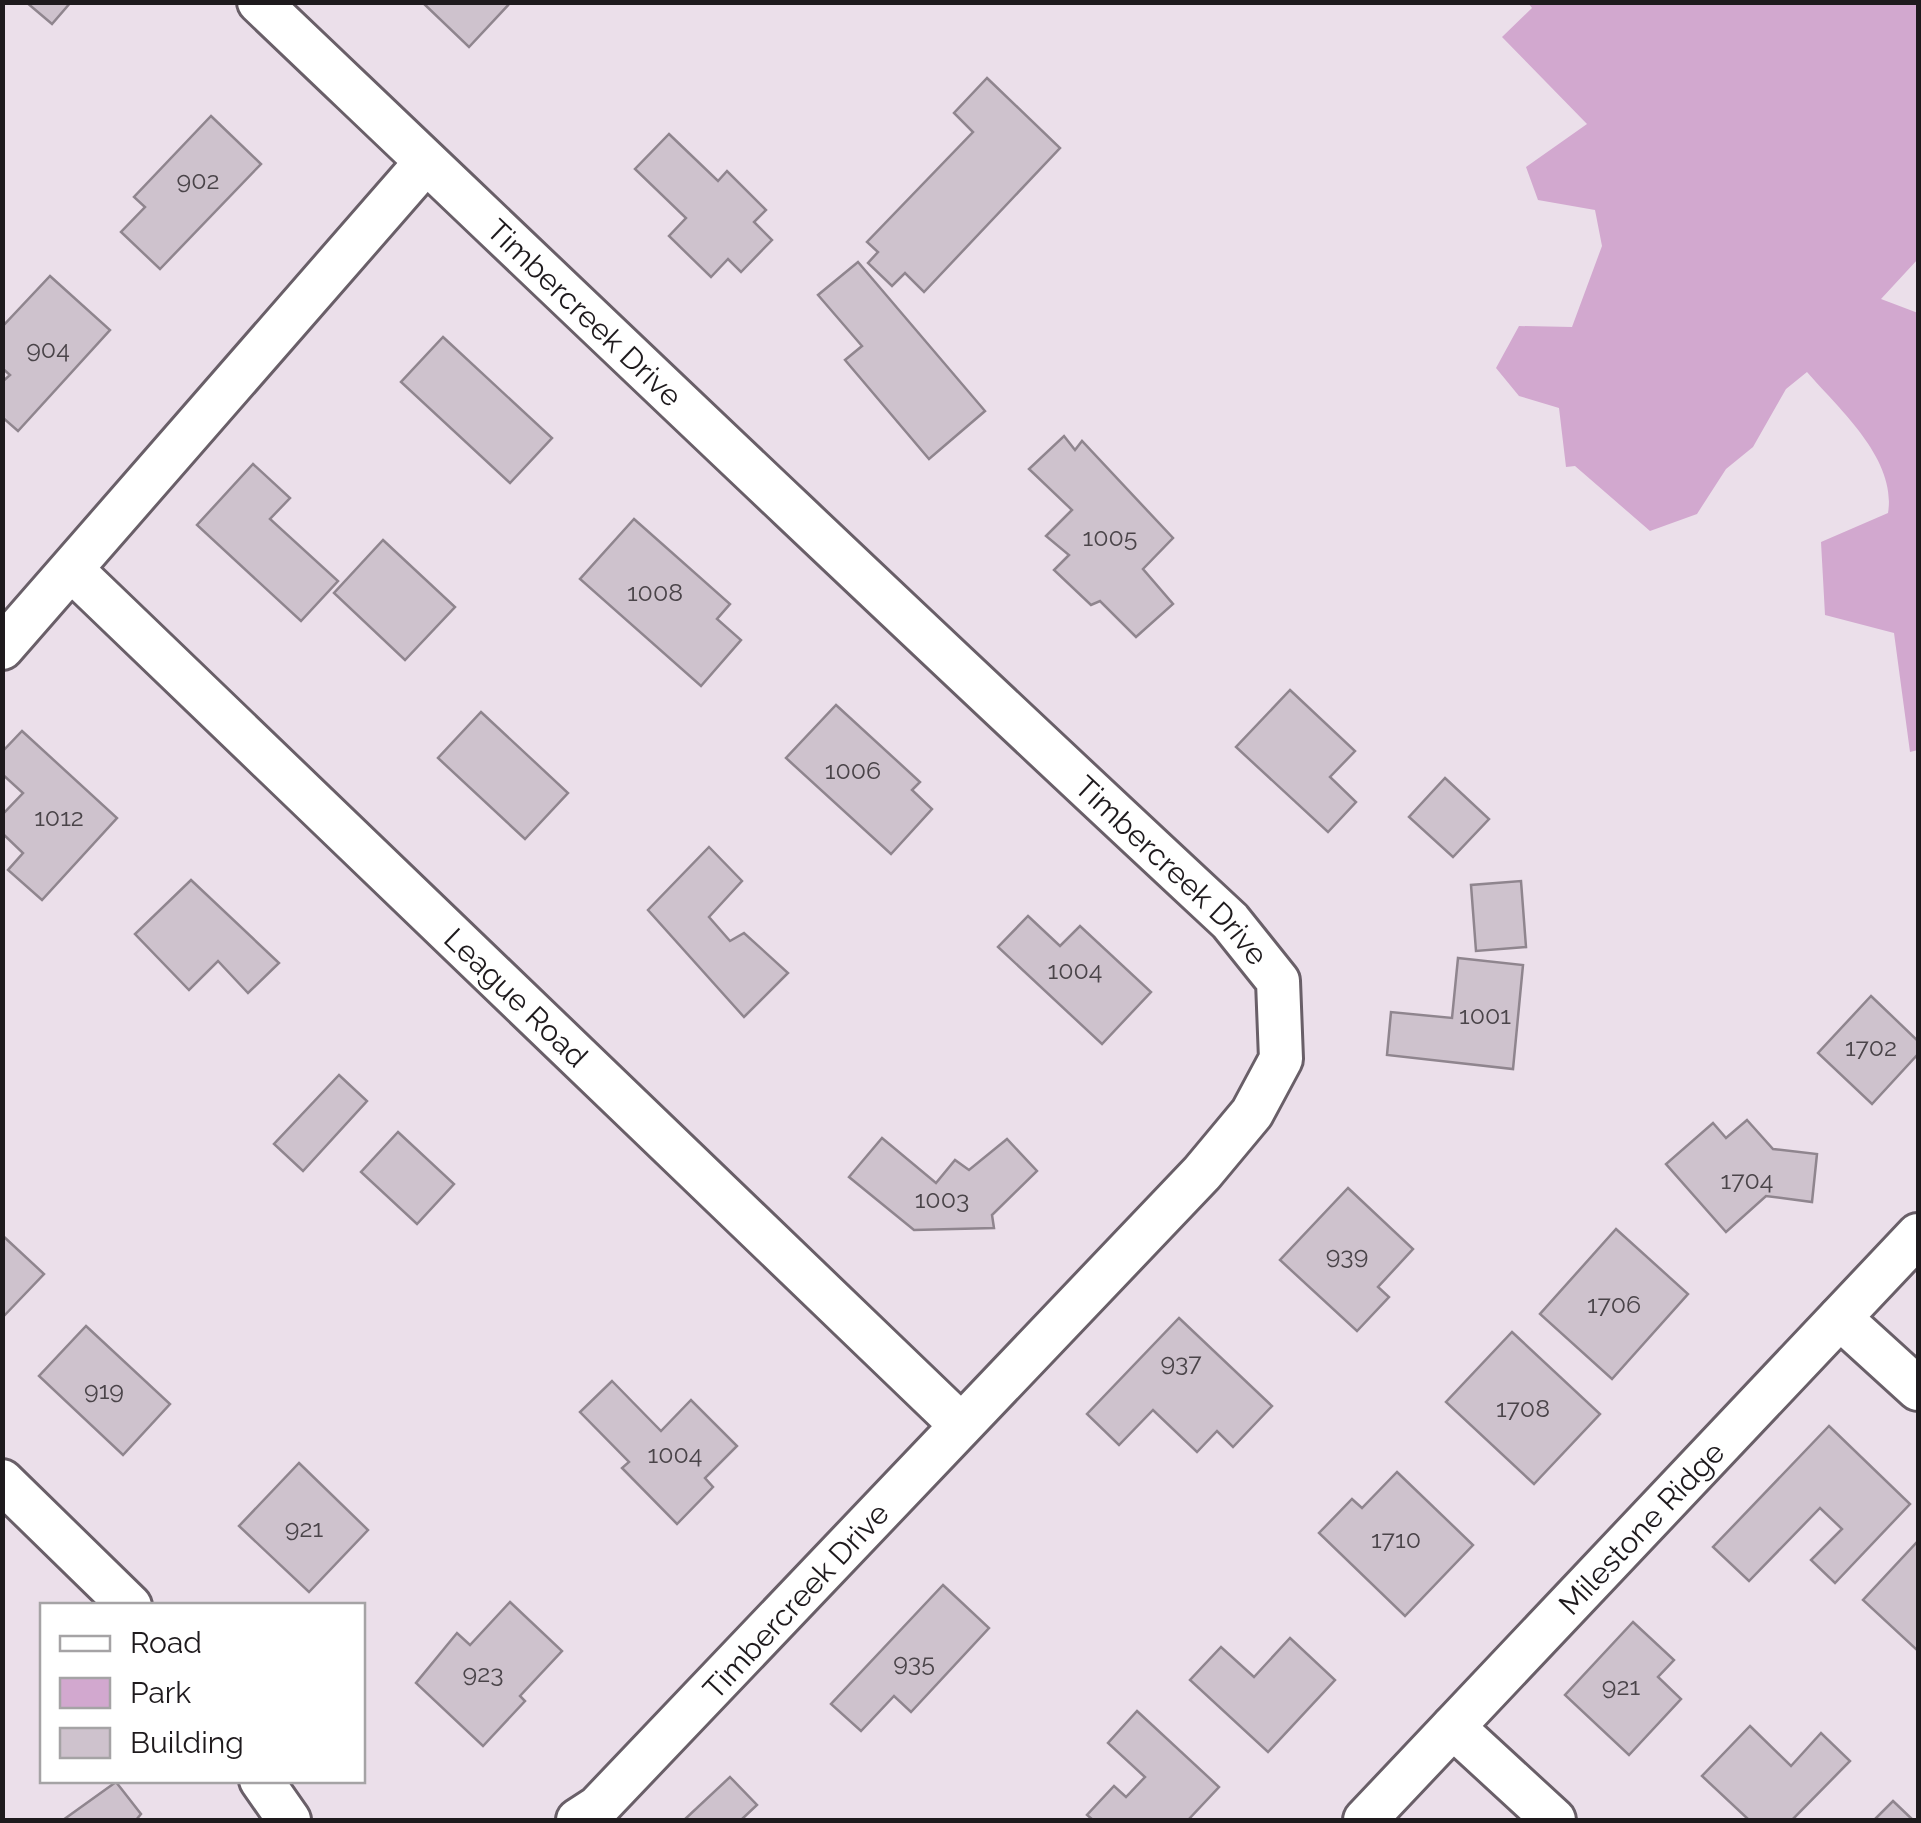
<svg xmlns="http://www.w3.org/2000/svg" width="1921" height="1823" font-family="Raleway,sans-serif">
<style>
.green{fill:#d2a8cf}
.building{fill:#cec2cd;stroke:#8f858e;stroke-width:2.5}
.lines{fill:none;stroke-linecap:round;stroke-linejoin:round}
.minor-casing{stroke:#695f68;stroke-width:48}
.minor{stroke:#fff;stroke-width:42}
.labels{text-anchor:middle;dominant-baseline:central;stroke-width:8;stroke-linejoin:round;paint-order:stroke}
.number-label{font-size:25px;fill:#4a4449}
.street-label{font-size:30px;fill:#1e1a1d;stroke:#fff}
</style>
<rect width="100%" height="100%" fill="#ebdfea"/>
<path class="green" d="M1528,3H1918V259L1881,299L1918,313V750L1910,752L1894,633L1825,615L1821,542L1888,513C1897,459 1839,409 1807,372L1786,389L1753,447L1726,469L1697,514L1650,531L1575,466L1566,467L1559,408L1519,396L1496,368L1519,326L1572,327L1602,246L1595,210L1538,200L1526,167L1587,124L1502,37L1532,8Z"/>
<g class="building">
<polygon points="26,2 71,2 52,24"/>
<polygon points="422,2 511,2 469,47"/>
<polygon points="987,78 1060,148 924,292 905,273 892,286 868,263 878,252 867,242 973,132 954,113"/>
<polygon points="211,116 261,164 160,269 121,232 145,207 134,197"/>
<polygon points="669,134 718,181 727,171 766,210 754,222 772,240 741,272 728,259 711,277 669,236 686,218 635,169"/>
<polygon points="858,262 985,411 929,459 845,360 862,346 818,295"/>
<polygon points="50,276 110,330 18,431 2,417 2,382 10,375 2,368 2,327"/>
<polygon points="443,337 552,438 510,483 401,382"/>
<polygon points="1064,436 1075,450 1082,441 1173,538 1143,569 1173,604 1136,637 1100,601 1091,605 1054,570 1069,555 1046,536 1072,510 1029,469"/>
<polygon points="253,464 290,498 270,519 338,581 301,621 197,525"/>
<polygon points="634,519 730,604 717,619 741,640 701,686 580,579"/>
<polygon points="383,540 455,607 405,660 334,593"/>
<polygon points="1290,690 1355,751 1330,777 1356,802 1328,832 1236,747"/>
<polygon points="836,705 920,782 912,790 932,809 891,854 786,758"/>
<polygon points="481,712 568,793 525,839 438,758"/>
<polygon points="22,731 117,818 42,900 8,870 23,853 2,833 2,815 23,793 2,774 2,752"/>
<polygon points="1445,778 1489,819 1453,857 1409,817"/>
<polygon points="709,847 742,881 709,917 730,941 744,933 788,973 744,1017 648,910"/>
<polygon points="191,880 279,963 248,993 218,961 189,990 135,934"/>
<polygon points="1521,881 1526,947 1476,951 1471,885"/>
<polygon points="1028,916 1060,946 1080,926 1151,992 1102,1044 998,947"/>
<polygon points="1458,958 1523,965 1513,1069 1387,1055 1391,1012 1452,1018"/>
<polygon points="1871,996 1918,1041 1918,1054 1872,1104 1818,1053"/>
<polygon points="339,1075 367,1101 303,1171 274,1144"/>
<polygon points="1747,1120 1773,1149 1817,1154 1812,1202 1766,1196 1726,1232 1666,1164 1713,1123 1726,1138"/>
<polygon points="398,1132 454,1184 417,1224 361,1172"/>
<polygon points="882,1138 936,1183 955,1160 969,1170 1007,1139 1037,1171 992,1215 994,1228 914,1230 849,1177"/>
<polygon points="1348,1188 1413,1249 1378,1287 1389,1297 1357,1331 1280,1260"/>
<polygon points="1616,1229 1688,1294 1612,1379 1540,1314"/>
<polygon points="2,1235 44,1274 2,1318"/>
<polygon points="1179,1318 1272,1406 1233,1447 1217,1431 1197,1452 1153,1410 1119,1445 1087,1414"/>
<polygon points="86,1326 170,1404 123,1455 39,1376"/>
<polygon points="1512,1332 1600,1414 1534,1484 1446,1402"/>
<polygon points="612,1381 661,1431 691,1400 737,1446 705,1478 713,1487 677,1524 622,1468 629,1462 580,1412"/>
<polygon points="1829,1426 1910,1504 1835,1583 1811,1560 1842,1529 1820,1508 1749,1581 1713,1547"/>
<polygon points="299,1463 368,1530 309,1592 239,1526"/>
<polygon points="1397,1472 1473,1545 1405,1616 1319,1533 1352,1499 1362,1508"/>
<polygon points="1918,1541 1918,1651 1863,1600"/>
<polygon points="943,1585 989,1628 911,1712 894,1696 861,1731 831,1704"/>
<polygon points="510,1602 562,1651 520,1696 525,1701 483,1746 416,1683 457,1633 470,1645"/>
<polygon points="1633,1622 1674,1660 1658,1677 1681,1699 1629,1755 1565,1695"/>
<polygon points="1290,1638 1335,1680 1268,1752 1190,1680 1221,1647 1254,1677"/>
<polygon points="1137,1711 1219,1787 1188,1820 1093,1820 1087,1815 1114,1786 1126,1797 1145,1777 1108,1743"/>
<polygon points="1750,1726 1791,1766 1821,1733 1850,1761 1792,1820 1749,1820 1702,1776"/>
<polygon points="730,1777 757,1805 741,1820 684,1820"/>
<polygon points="116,1782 141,1814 136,1820 63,1820"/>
<polygon points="1893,1801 1913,1820 1874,1820"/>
</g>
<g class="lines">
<g class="minor-casing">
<g id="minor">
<path id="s1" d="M259,2C582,310 904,618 1230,921L1278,981L1281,1059L1252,1113L1202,1173L598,1807L578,1820"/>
<path id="s2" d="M73,571L961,1425"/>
<polyline points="2,648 426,162"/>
<polyline points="1840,1318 1918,1389"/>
<polyline points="2,1481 130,1606"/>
<polyline points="1453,1727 1554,1820"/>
<polyline points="261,1780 289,1820"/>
<path id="s3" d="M1365,1820L1918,1235"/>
</g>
</g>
<use href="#minor" class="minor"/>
</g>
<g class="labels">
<g class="number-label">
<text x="198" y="180">902</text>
<text x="48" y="349">904</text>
<text x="1110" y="537">1005</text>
<text x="655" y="592">1008</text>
<text x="853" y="770">1006</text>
<text x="59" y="817">1012</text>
<text x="1075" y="970">1004</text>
<text x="1485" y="1015">1001</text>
<text x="1871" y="1047">1702</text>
<text x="1747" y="1180">1704</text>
<text x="942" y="1199">1003</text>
<text x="1347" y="1255">939</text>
<text x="1614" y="1304">1706</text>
<text x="1181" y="1362">937</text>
<text x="104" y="1390">919</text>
<text x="1523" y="1408">1708</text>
<text x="675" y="1454">1004</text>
<text x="304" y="1528">921</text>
<text x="1396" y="1539">1710</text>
<text x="914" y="1662">935</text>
<text x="483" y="1673">923</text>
<text x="1621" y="1686">921</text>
</g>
<g class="street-label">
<text stroke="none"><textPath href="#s1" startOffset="450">Timbercreek Drive</textPath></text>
<text stroke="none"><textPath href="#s1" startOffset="1260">Timbercreek Drive</textPath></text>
<text stroke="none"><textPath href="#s2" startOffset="615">League Road</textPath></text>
<text stroke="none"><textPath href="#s3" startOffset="402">Milestone Ridge</textPath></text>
<text transform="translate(796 1601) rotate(-47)">Timbercreek Drive</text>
</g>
</g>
<rect width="1921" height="1823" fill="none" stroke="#1e1a1d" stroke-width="10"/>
<rect x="40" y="1603" width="325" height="180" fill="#ffffff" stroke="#a5a3a5" stroke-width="2.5"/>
<rect x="60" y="1636" width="50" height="15" fill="#ffffff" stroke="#a5a3a5" stroke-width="2.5"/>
<text x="130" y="1653" font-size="30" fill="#1e1a1d">Road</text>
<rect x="60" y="1678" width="50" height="30" fill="#d2a8cf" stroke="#a5a3a5" stroke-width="2.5"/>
<text x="130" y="1703" font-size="30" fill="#1e1a1d">Park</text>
<rect x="60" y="1728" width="50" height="30" fill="#cec2cd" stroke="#a5a3a5" stroke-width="2.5"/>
<text x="130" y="1753" font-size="30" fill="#1e1a1d">Building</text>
</svg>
